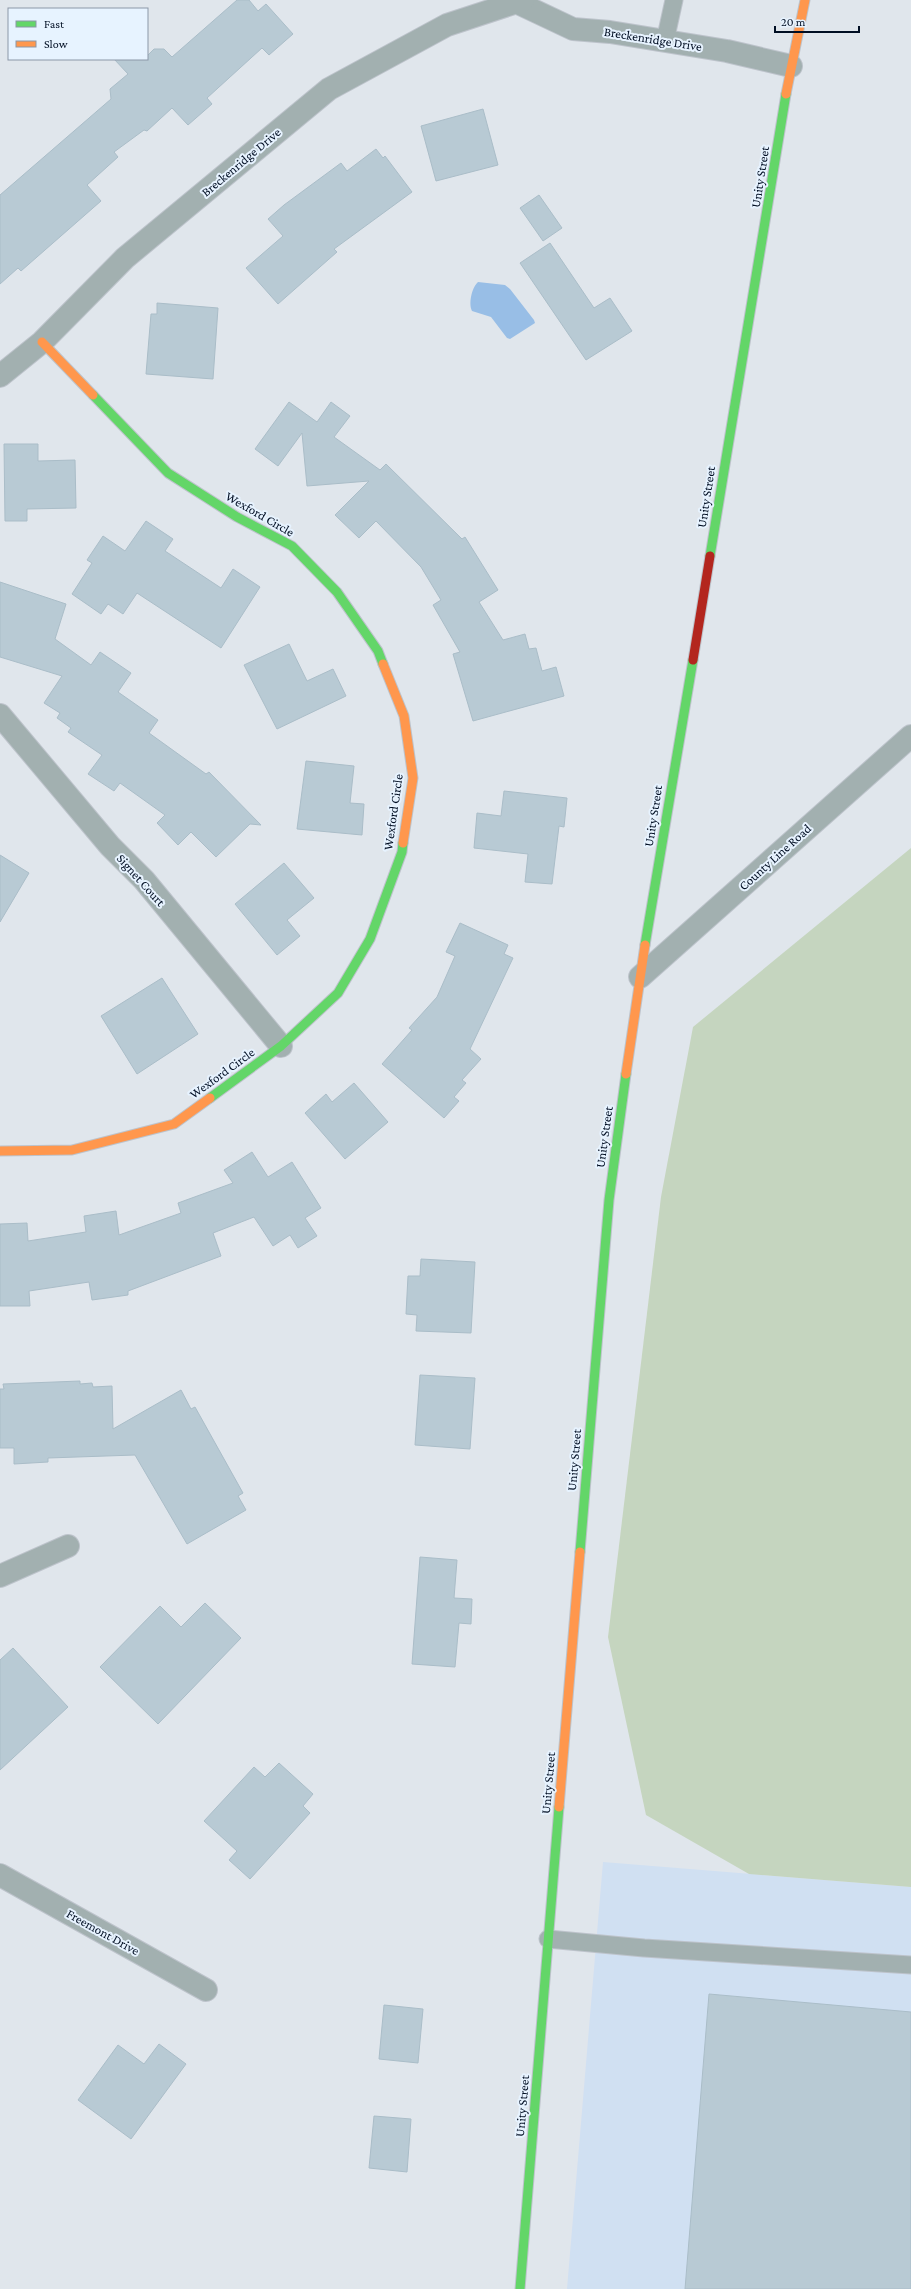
<svg xmlns="http://www.w3.org/2000/svg" width="911" height="2289" font-family="'Crimson Pro',serif">
<style>
.built{fill:#d0e0f2}
.green{fill:#c5d5bf}
.water{fill:#98bee6}
.building{fill:#b8cad4;stroke:#aabdc8}
.lines{fill:none;stroke-linecap:round;stroke-linejoin:round}
.lane-casing{stroke:#bdc3cb;stroke-width:19}
.street-casing{stroke:#bdc3cb;stroke-width:24}
.fast-casing{stroke:#bdc3cb;stroke-width:11}
.slow-casing{stroke:#bdc3cb;stroke-width:11}
.jam-casing{stroke:#bdc3cb;stroke-width:11}
.lane{stroke:#a2b0b0;stroke-width:17}
.street{stroke:#a2b0b0;stroke-width:22}
.fast{stroke:#63d668;stroke-width:9}
.slow{stroke:#ff974d;stroke-width:9}
.jam{stroke:#b3261e;stroke-width:9}
.labels{text-anchor:middle;dominant-baseline:central;stroke-width:4;stroke-linejoin:round;paint-order:stroke}
.street-label{font-size:13px;fill:#000e23;stroke:#e7f3ff}
</style>
<rect width="100%" height="100%" fill="#e0e6ec"/>
<polygon class="built" points="603,1862 911,1887 911,2289 567,2289"/>
<polygon class="green" points="911,848 911,1887 749,1874 646,1815 608,1637 661,1197 693,1027"/>
<path class="water" d="M478,282L505,285L510,289L534,320L535,323L510,339L507,338L491,317L472,311C468,304 472,287 478,282Z"/>
<g class="building">
<polygon points="237,0 249,0 258,11 266,4 293,34 269,55 262,48 207,98 212,104 188,125 172,108 147,131 144,130 114,152 118,157 87,185 101,201 21,271 18,268 0,284 0,195 111,99 110,89 128,74 114,59 147,59 147,56 154,49 164,49 172,57"/>
<polygon points="483,109 498,165 436,181 421,126"/>
<polygon points="376,149 383,158 385,156 412,192 334,249 337,252 278,304 246,268 283,236 268,219 284,205 341,163 347,171"/>
<polygon points="539,195 562,228 543,241 520,208"/>
<polygon points="550,243 594,308 610,298 632,331 586,360 520,263"/>
<polygon points="157,303 218,308 213,379 146,374 151,314 157,314"/>
<polygon points="289,402 317,422 331,402 350,416 334,437 380,470 386,464 462,539 465,537 498,590 479,602 503,640 525,634 529,649 536,648 542,671 556,667 564,696 473,721 453,654 460,652 433,605 441,600 421,567 376,521 359,538 335,515 369,481 307,486 302,433 278,466 255,449"/>
<polygon points="4,444 38,444 38,461 75,460 76,508 27,509 27,521 5,521"/>
<polygon points="146,521 173,539 165,551 221,588 233,569 260,587 221,648 137,593 123,614 108,604 101,614 72,594 92,563 87,560 103,536 125,551"/>
<polygon points="0,582 66,604 55,639 91,665 100,652 131,673 118,692 158,720 149,733 206,774 209,772 261,825 250,824 216,857 191,832 178,845 157,823 165,815 120,783 114,791 88,774 102,755 68,732 71,728 57,718 60,713 44,703 62,676 0,657"/>
<polygon points="289,644 307,681 333,669 346,696 277,729 244,665"/>
<polygon points="306,761 354,766 350,803 364,804 362,835 297,829"/>
<polygon points="504,791 567,798 564,827 559,826 552,884 525,882 528,854 474,848 477,813 501,816"/>
<polygon points="0,855 29,873 0,922"/>
<polygon points="284,863 314,898 287,920 300,936 277,955 235,904"/>
<polygon points="460,923 508,945 504,954 513,958 470,1049 481,1059 462,1080 466,1083 454,1097 459,1101 444,1118 382,1064 412,1030 409,1028 437,997 455,956 446,952"/>
<polygon points="162,978 198,1034 137,1074 101,1016"/>
<polygon points="354,1083 388,1122 345,1159 305,1113 326,1094 332,1102"/>
<polygon points="252,1152 268,1177 292,1162 321,1208 305,1218 317,1236 298,1248 290,1235 273,1246 254,1217 213,1233 221,1256 128,1291 128,1295 92,1300 89,1282 29,1291 30,1306 0,1306 0,1224 27,1223 28,1241 86,1232 84,1216 116,1211 119,1235 181,1213 178,1203 233,1183 224,1170"/>
<polygon points="421,1259 475,1262 471,1333 416,1331 417,1315 406,1314 408,1276 420,1276"/>
<polygon points="420,1375 475,1378 470,1449 415,1445"/>
<polygon points="80,1381 80,1384 92,1383 93,1387 112,1386 113,1429 181,1390 191,1409 195,1407 243,1493 238,1496 246,1510 187,1544 135,1455 48,1458 48,1462 14,1464 14,1448 0,1448 0,1389 4,1389 3,1384"/>
<polygon points="420,1557 457,1560 454,1598 472,1599 471,1624 459,1623 455,1667 412,1664"/>
<polygon points="205,1603 241,1638 158,1724 100,1667 160,1606 181,1627"/>
<polygon points="13,1648 68,1707 0,1770 0,1660"/>
<polygon points="279,1763 313,1794 303,1806 310,1813 250,1879 229,1860 237,1851 204,1821 254,1767 265,1777"/>
<polygon points="709,1994 911,2012 911,2289 685,2289"/>
<polygon points="384,2005 423,2009 418,2063 379,2059"/>
<polygon points="159,2044 186,2064 131,2139 78,2100 118,2045 144,2064"/>
<polygon points="374,2116 411,2119 407,2172 369,2168"/>
</g>
<g class="lines">
<g class="lane-casing">
<g id="lane">
<polyline points="665,41 674,0"/>
<polyline points="548,1939 644,1948 911,1965"/>
</g>
</g>
<g class="street-casing">
<g id="street">
<polyline points="518,3 573,29 610,32 727,51 791,66"/>
<polyline points="0,376 42,342 125,258 329,89 447,25 523,0"/>
<polyline points="0,715 110,846 144,880 281,1046"/>
<polyline points="640,977 911,736"/>
<polyline points="0,1576 68,1546"/>
<polyline points="0,1875 206,1990"/>
</g>
</g>
<g class="fast-casing">
<g id="fast">
<polyline points="93,395 168,473 237,517 292,546 337,592 378,651 383,664"/>
<polyline points="710,556 786,94"/>
<polyline points="645,945 693,660"/>
<polyline points="210,1098 281,1046 338,993 370,939 402,852 403,843"/>
<polyline points="580,1552 609,1200 626,1074"/>
<polyline points="520,2289 559,1807"/>
</g>
</g>
<g class="slow-casing">
<g id="slow">
<polyline points="786,94 805,0"/>
<polyline points="42,342 93,395"/>
<polyline points="383,664 404,716 413,778 403,843"/>
<polyline points="626,1074 645,945"/>
<polyline points="0,1151 72,1150 174,1124 210,1098"/>
<polyline points="559,1807 580,1552"/>
</g>
</g>
<g class="jam-casing">
<polyline id="jam" points="693,660 710,556"/>
</g>
<use href="#lane" class="lane"/>
<use href="#street" class="street"/>
<use href="#fast" class="fast"/>
<use href="#slow" class="slow"/>
<use href="#jam" class="jam"/>
</g>
<g class="labels">
<g class="street-label">
<text transform="translate(653 39) rotate(9)">Breckenridge Drive</text>
<text transform="translate(241 162) rotate(-40)">Breckenridge Drive</text>
<text transform="translate(760 177) rotate(-81)">Unity Street</text>
<text transform="translate(706 497) rotate(-81)">Unity Street</text>
<text transform="translate(260 514) rotate(30)">Wexford Circle</text>
<text transform="translate(393 812) rotate(-82)">Wexford Circle</text>
<text transform="translate(653 816) rotate(-81)">Unity Street</text>
<text transform="translate(775 857) rotate(-42)">County Line Road</text>
<text transform="translate(141 880) rotate(48)">Signet Court</text>
<text transform="translate(222 1073) rotate(-36)">Wexford Circle</text>
<text transform="translate(604 1137) rotate(-82)">Unity Street</text>
<text transform="translate(574 1460) rotate(-85)">Unity Street</text>
<text transform="translate(548 1783) rotate(-85)">Unity Street</text>
<text transform="translate(103 1932) rotate(29)">Freemont Drive</text>
<text transform="translate(522 2106) rotate(-85)">Unity Street</text>
</g>
</g>
<rect x="8" y="8" width="140" height="52" fill="#e7f3ff" stroke="#8b97a7"/>
<rect x="16" y="21" width="20" height="6" fill="#63d668" stroke="#8b97a7"/>
<text x="44" y="28" font-size="12" fill="#000e23">Fast</text>
<rect x="16" y="41" width="20" height="6" fill="#ff974d" stroke="#8b97a7"/>
<text x="44" y="48" font-size="12" fill="#000e23">Slow</text>
<path d="M775 26v6h84v-6" fill="none" stroke="#000e23" stroke-width="2"/>
<text x="781" y="26" font-size="12" fill="#000e23" stroke="#e7f3ff" stroke-width="3" paint-order="stroke">20 m</text>
</svg>
